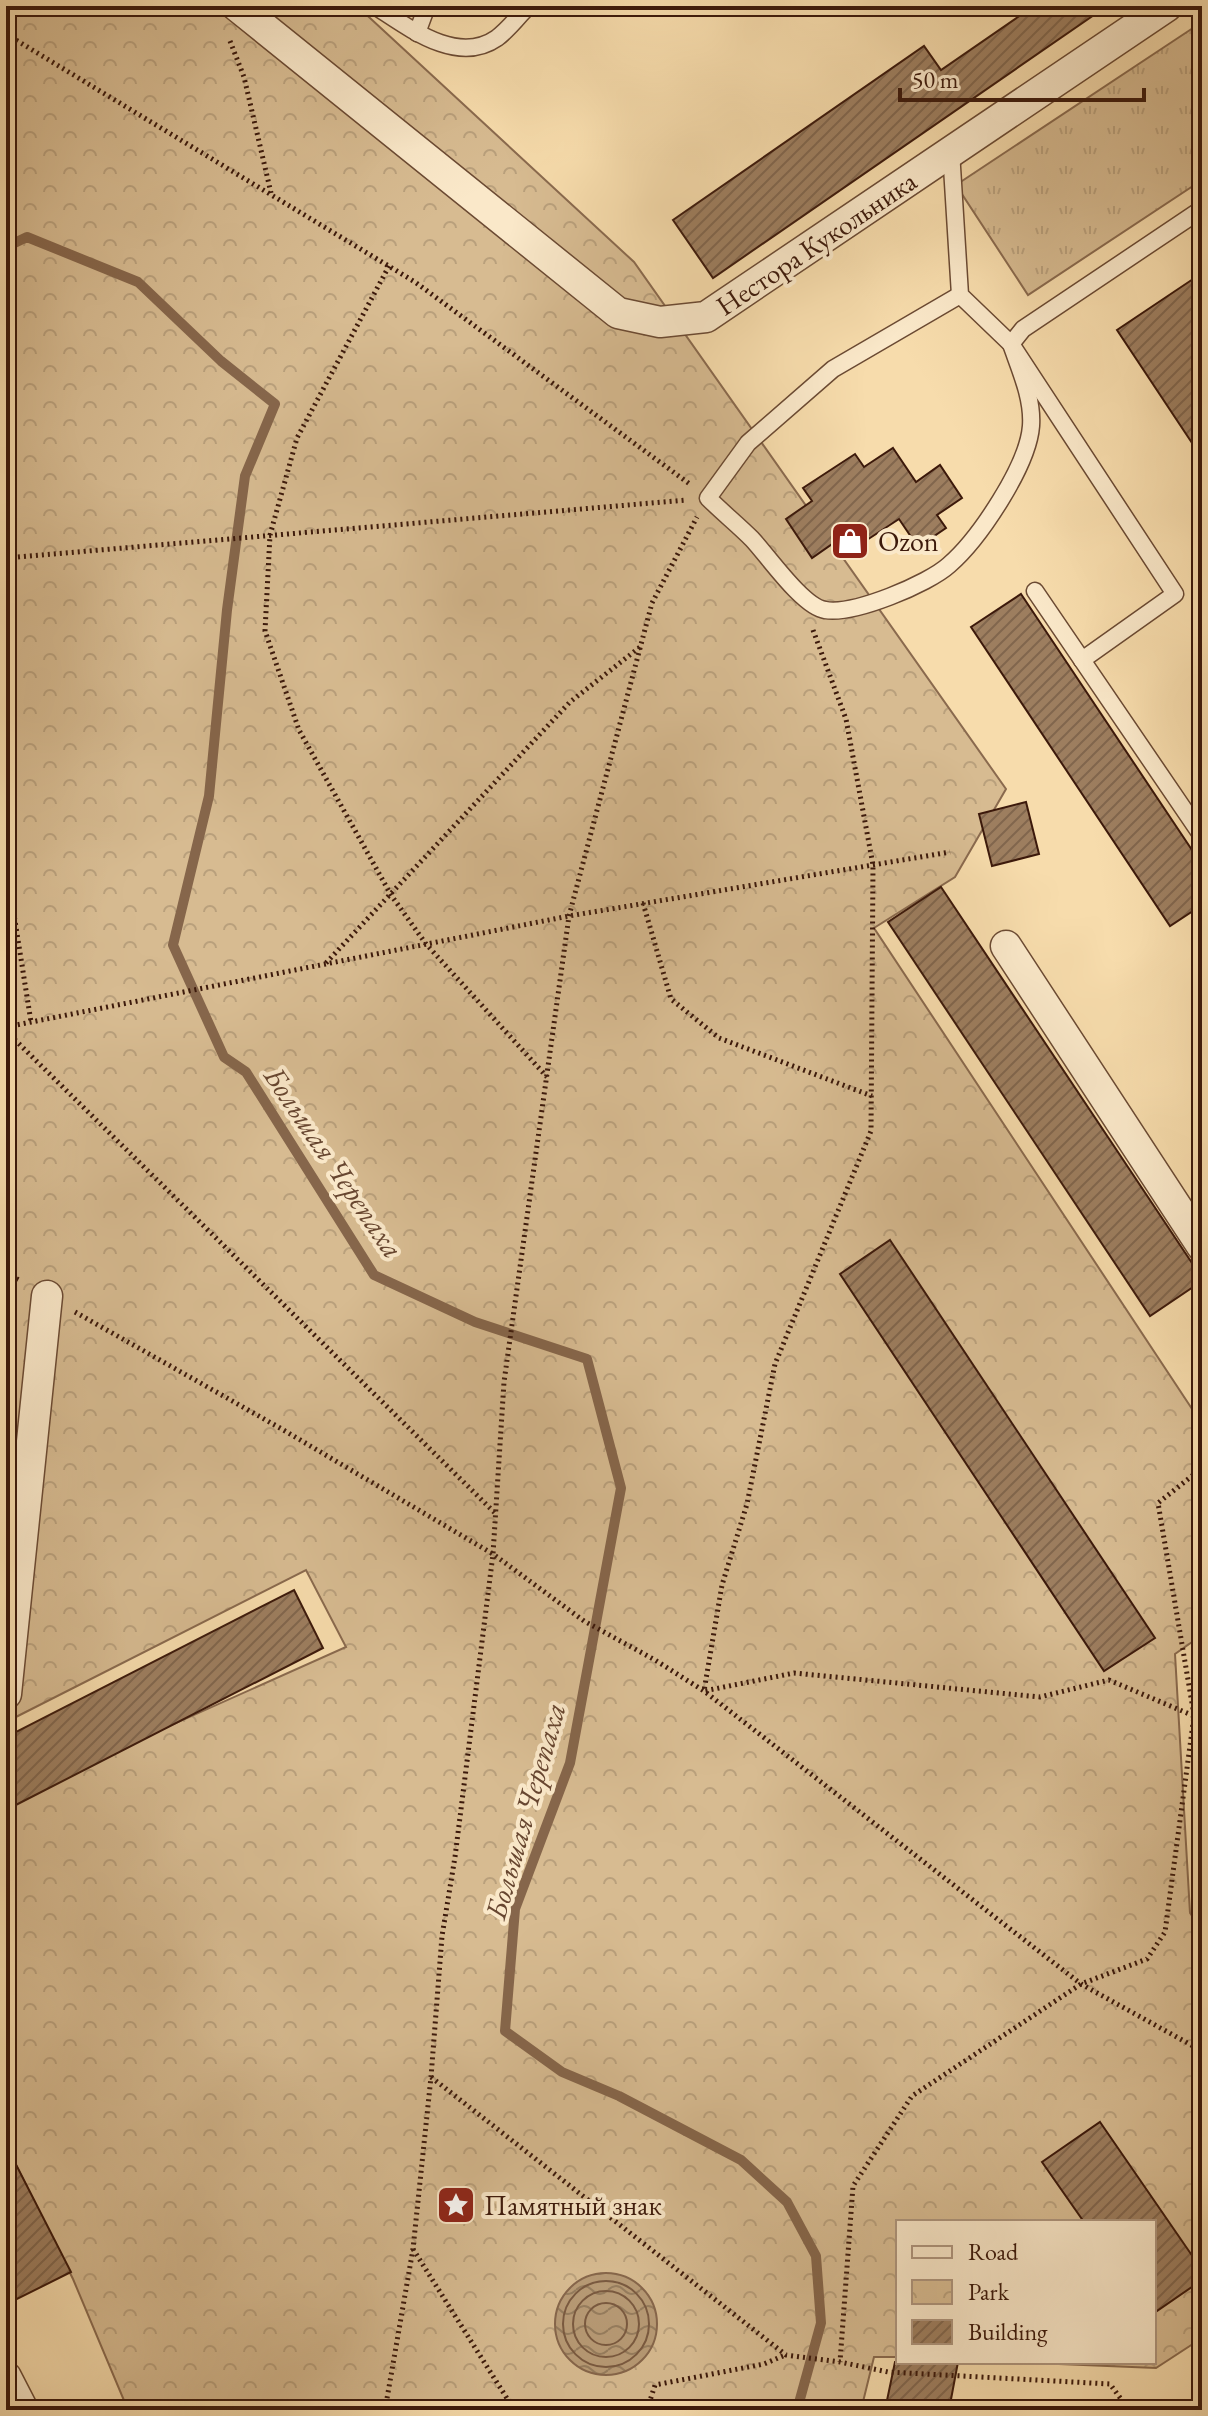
<svg xmlns="http://www.w3.org/2000/svg" width="1208" height="2416" font-family="'EB Garamond',serif">
<style>
.grass{fill:url(#grass-tufts);stroke:#8a6a4e;stroke-width:2}
.park{fill:url(#park-crowns);stroke:#8a6a4e;stroke-width:2}
.water{fill:url(#water-waves);stroke:#86664b;stroke-width:2}
.lines{fill:none;stroke-linecap:round;stroke-linejoin:round}
.shore{stroke:#7a5a40;stroke-width:2}
.stream{stroke:#86664b;stroke-width:10}
.building{fill:url(#building-hatch);stroke:#3c190b;stroke-width:2}
.lane-casing{stroke:#6b4a33;stroke-width:19}
.street-casing{stroke:#6b4a33;stroke-width:33}
.path{stroke:#3c190b;stroke-width:5;stroke-dasharray:2 4;stroke-linecap:butt}
.lane{stroke:#fae8c9;stroke-width:16}
.street{stroke:#fae8c9;stroke-width:30}
.labels{text-anchor:middle;dominant-baseline:central;stroke-width:8;stroke-linejoin:round;paint-order:stroke}
.street-label{font-size:28px;fill:#3c190b;stroke:#fae8c9}
.poi-label{font-size:28px;fill:#3c190b;stroke:#fae8c9;text-anchor:start}
.water-label{font-size:30px;font-style:italic;fill:#674630;stroke:#fae8c9}
</style>
<defs>
<pattern id="grass-tufts" width="24" height="20" patternUnits="userSpaceOnUse" patternTransform="scale(2)"><rect width="24" height="20" fill="#d7bb91"/><path d="M3 7l-1-3M5 7V3M7 7l1-3M15 17l-1-3M17 17v-4M19 17l1-3" fill="none" stroke="#b9a07c"/></pattern>
<pattern id="park-crowns" width="20" height="18" patternUnits="userSpaceOnUse" patternTransform="scale(2)"><rect width="20" height="18" fill="#d7bb91"/><path d="M2 6a3 3 0 1 1 6 0M12 15a3 3 0 1 1 6 0" fill="none" stroke="#b9a07c"/></pattern>
<pattern id="water-waves" width="16" height="10" patternUnits="userSpaceOnUse" patternTransform="scale(2)"><rect width="16" height="10" fill="#b79a75"/><path d="M0 5q4-4 8 0t8 0" fill="none" stroke="#967d5e"/></pattern>
<pattern id="building-hatch" width="6" height="6" patternUnits="userSpaceOnUse" patternTransform="scale(2)"><rect width="6" height="6" fill="#9d7e5f"/><path d="M-1 1l2-2M0 6l6-6M5 7l2-2" fill="none" stroke="#81664d"/></pattern>
</defs>
<rect width="100%" height="100%" fill="#f7dcac"/>
<filter id="stains"><feTurbulence type="fractalNoise" baseFrequency=".0025" numOctaves="4"/><feColorMatrix values="0 0 0 0 .2 0 0 0 0 .09 0 0 0 0 .02 0 0 0 .5 -.17"/></filter>
<radialGradient id="worn" r=".72"><stop offset=".6" stop-color="#630" stop-opacity="0"/><stop offset="1" stop-color="#630" stop-opacity=".3"/></radialGradient>
<polygon class="grass" points="1202,22 1202,180 1028,295 956,185"/>
<polygon class="park" points="6,6 357,6 634,262 1006,789 955,877 874,928 1202,1424 1202,1635 1175,1654 1190,1913 1202,1930 1202,2338 1156,2368 1010,2362 1154,2362 1154,2222 898,2222 898,2357 874,2357 861,2410 128,2410 73,2279 6,2145 6,1799 346,1647 306,1570 6,1722"/>
<circle class="water" cx="606" cy="2324" r="51"/>
<g class="lines">
<g class="shore">
<circle cx="606" cy="2324" r="43"/>
<circle cx="606" cy="2324" r="33"/>
<circle cx="606" cy="2324" r="21"/>
</g>
<polyline class="stream" points="6,247 27,237 138,282 221,361 275,404 245,476 227,610 209,796 173,945 224,1057 246,1072 374,1275 475,1322 587,1359 621,1488 570,1763 515,1909 505,2031 562,2072 619,2096 741,2160 787,2202 816,2256 821,2323 797,2410"/>
</g>
<g class="building">
<polygon points="1034,6 1107,6 713,278 673,220 924,46 941,70"/>
<polygon points="1202,273 1202,458 1117,330"/>
<polygon points="893,448 916,482 940,465 962,498 937,515 946,528 918,547 899,519 847,553 838,540 812,558 786,519 812,501 803,488 855,454 864,467"/>
<polygon points="1021,594 1202,865 1202,905 1170,926 971,627"/>
<polygon points="1026,802 1039,854 992,866 979,814"/>
<polygon points="941,887 1202,1278 1202,1281 1150,1316 888,922"/>
<polygon points="890,1240 1155,1638 1104,1671 840,1274"/>
<polygon points="294,1590 323,1648 6,1810 6,1737"/>
<polygon points="1100,2122 1202,2270 1202,2280 1154,2313 1154,2222 1084,2222 1042,2162"/>
<polygon points="6,2145 71,2272 13,2301 6,2287"/>
<polygon points="895,2362 958,2362 949,2410 885,2410"/>
</g>
<g class="lines">
<g class="lane-casing">
<g id="lane">
<path d="M375,6C408,27 457,66 497,38C509,29 518,17 528,6"/>
<polyline points="417,33 427,6"/>
<polyline points="951,151 960,295 1011,344 1175,594 1082,660"/>
<path d="M960,295L833,369L748,443L708,498C722,512 738,525 752,539C768,556 803,607 825,610C854,615 928,584 949,565C979,539 1028,466 1031,426C1033,398 1020,370 1011,344L1023,329L1202,209"/>
<polyline points="1035,591 1202,836"/>
</g>
</g>
<g class="street-casing">
<g id="street">
<polyline points="237,6 618,313 660,322 706,317 1167,6"/>
<polyline points="1006,946 1202,1246"/>
<polyline points="6,1694 47,1296"/>
<polyline points="6,2377 23,2410"/>
</g>
</g>
<g class="path">
<polyline points="6,34 415,282 691,485"/>
<polyline points="230,41 244,77 271,193"/>
<polyline points="389,266 297,438 270,535 265,631 299,730 391,895 426,944 547,1077"/>
<polyline points="6,558 687,500"/>
<polyline points="813,630 846,719 873,865 871,1131 775,1364 747,1504 722,1585 704,1691 794,1673 1040,1697 1109,1680 1194,1716 1165,1932 1147,1959 1081,1984 912,2096 853,2186 840,2362"/>
<polyline points="6,864 31,1022"/>
<polyline points="643,903 671,999 719,1038 872,1096"/>
<polyline points="326,963 570,702 640,647"/>
<polyline points="6,1027 569,916 950,852"/>
<polyline points="6,1031 495,1513"/>
<polyline points="6,1273 21,1281"/>
<polyline points="75,1312 280,1428 493,1554 584,1621 655,1660 704,1691 1081,1984 1202,2051"/>
<polyline points="1194,1715 1158,1503 1202,1468"/>
<polyline points="431,2077 786,2355 840,2362 888,2372 1110,2384 1129,2410"/>
<polyline points="413,2249 508,2400"/>
<polyline points="385,2410 413,2249 431,2077 442,1936 455,1857 493,1554 504,1382 569,916 652,603 697,517"/>
<polyline points="506,2410 508,2400 524,2410"/>
<polyline points="647,2410 655,2385 764,2364 785,2355"/>
</g>
<use href="#lane" class="lane"/>
<use href="#street" class="street"/>
</g>
<defs>
<g id="shop-square" transform="scale(2)"><rect x="-9" y="-9" width="18" height="18" rx="4" fill="#8f2418" stroke="#fae8c9"/><path d="M-5-2.5h2.3a2.7 3.5 0 0 1 5.4 0H5L5.5 6h-11ZM-1.5-2.5h3a1.5 2.3 0 0 0-3 0Z" fill="#fff"/></g>
<g id="sight-square" transform="scale(2)"><rect x="-9" y="-9" width="18" height="18" rx="4" fill="#8f2418" stroke="#fae8c9"/><path d="M0-6L1.8-2.2L6-1.7L2.9 1.2L3.7 5.4L0 3.3L-3.7 5.4L-2.9 1.2L-6-1.7L-1.8-2.2Z" fill="#fff"/></g>
</defs>
<g fill-rule="evenodd">
<use href="#shop-square" x="850" y="541"/>
<use href="#sight-square" x="456" y="2205"/>
</g>
<g class="labels">
<g class="street-label">
<text transform="translate(816 243) rotate(-34)">Нестора Кукольника</text>
</g>
<g class="poi-label">
<text x="878" y="541">Ozon</text>
<text x="484" y="2205">Памятный знак</text>
</g>
<g class="water-label">
<text transform="translate(334 1162) rotate(56)">Большая Черепаха</text>
<text transform="translate(525 1811) rotate(-74)">Большая Черепаха</text>
</g>
</g>
<rect width="1208" height="2416" fill="none" stroke="#f7dcac" stroke-width="32"/>
<rect x="8" y="8" width="1192" height="2400" fill="none" stroke="#3c190b" stroke-width="4"/>
<rect x="16" y="16" width="1176" height="2384" fill="none" stroke="#3c190b" stroke-width="2"/>
<rect x="896" y="2220" width="260" height="144" fill="#fae8c9" stroke="#ae957d" stroke-width="2"/>
<rect x="912" y="2246" width="40" height="12" fill="#fae8c9" stroke="#ae957d" stroke-width="2"/>
<text x="968" y="2260" font-size="24" fill="#3c190b">Road</text>
<rect x="912" y="2280" width="40" height="24" fill="url(#park-crowns)" stroke="#ae957d" stroke-width="2"/>
<text x="968" y="2300" font-size="24" fill="#3c190b">Park</text>
<rect x="912" y="2320" width="40" height="24" fill="url(#building-hatch)" stroke="#ae957d" stroke-width="2"/>
<text x="968" y="2340" font-size="24" fill="#3c190b">Building</text>
<path d="M900 88v12h244v-12" fill="none" stroke="#3c190b" stroke-width="4"/>
<text x="912" y="88" font-size="24" fill="#3c190b" stroke="#fae8c9" stroke-width="6" paint-order="stroke">50 m</text>
<rect width="100%" height="100%" filter="url(#stains)"/>
<rect width="100%" height="100%" fill="url(#worn)"/>
</svg>
